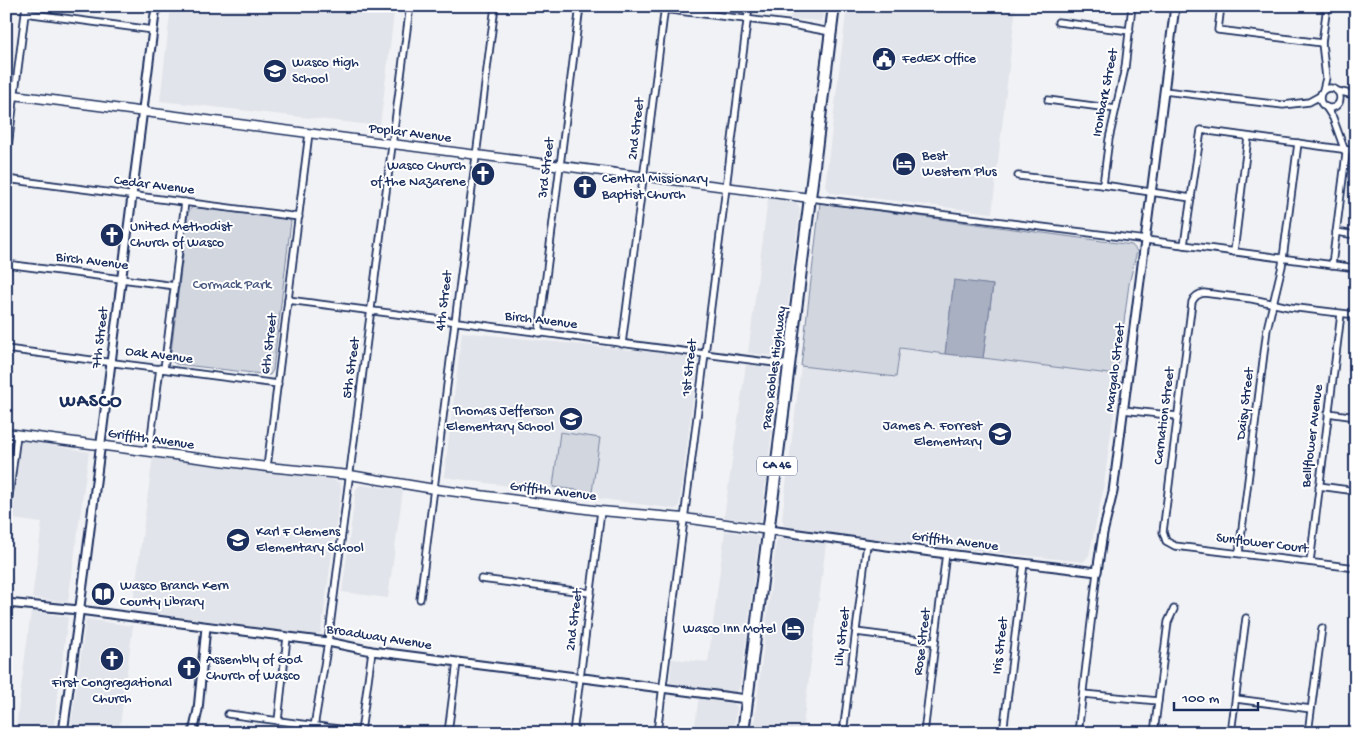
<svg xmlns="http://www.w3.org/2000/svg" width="1362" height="739" font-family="'Gochi Hand',sans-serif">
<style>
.built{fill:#e1e4ea}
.green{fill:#d2d6df;stroke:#76829e}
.water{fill:#a8b0c2;stroke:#707c9a}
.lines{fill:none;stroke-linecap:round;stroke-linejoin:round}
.minor-casing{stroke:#1b2f5e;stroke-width:9}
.tertiary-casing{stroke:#1b2f5e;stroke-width:11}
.secondary-casing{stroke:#1b2f5e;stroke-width:11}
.trunk-casing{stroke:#1b2f5e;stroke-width:14}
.minor{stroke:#fff;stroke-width:5.5}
.tertiary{stroke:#fff;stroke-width:7}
.secondary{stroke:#fff;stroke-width:8}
.trunk{stroke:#fff;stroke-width:10}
.labels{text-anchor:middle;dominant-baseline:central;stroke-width:4;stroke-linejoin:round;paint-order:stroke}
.shield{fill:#fff;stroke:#5f6d8e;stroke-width:1}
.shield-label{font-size:12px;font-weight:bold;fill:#1b2f5e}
.poi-label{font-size:14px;fill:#1b2f5e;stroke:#fff;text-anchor:start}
.street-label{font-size:14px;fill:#1b2f5e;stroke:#fff}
.park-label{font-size:14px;fill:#49597e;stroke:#fff}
.district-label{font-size:19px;font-weight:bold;letter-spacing:1px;fill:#1b2f5e;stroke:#fff}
</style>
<rect width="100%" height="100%" fill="#f1f2f5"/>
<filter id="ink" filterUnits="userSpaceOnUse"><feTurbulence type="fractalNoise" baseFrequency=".02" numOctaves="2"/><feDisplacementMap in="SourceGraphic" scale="10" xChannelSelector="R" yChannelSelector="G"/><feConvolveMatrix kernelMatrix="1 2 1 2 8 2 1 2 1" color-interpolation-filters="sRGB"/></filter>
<g filter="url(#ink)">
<g class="built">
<polygon points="171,6 395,6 380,126 160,101"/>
<polygon points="792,6 826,6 821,21 790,19"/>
<polygon points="847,6 1016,6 992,213 831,193 825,186"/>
<polygon points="768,198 795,202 798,204 800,209 782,351 778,355 775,356 748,353"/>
<polygon points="462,332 696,357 698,360 679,507 675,509 444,477"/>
<polygon points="900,348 1119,375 1103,491 1089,555 1086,559 1083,562 877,539 789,527 784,525 782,518 801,366 896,377"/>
<polygon points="746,364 776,369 779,372 761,520 758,522 724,517"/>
<polygon points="21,440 89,452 68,602 32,598 42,523 12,519"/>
<polygon points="153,456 333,480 340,483 341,489 321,633 315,635 132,611"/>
<polygon points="360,485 403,490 388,598 342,592 356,489"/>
<polygon points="725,531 757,535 759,538 740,686 737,692 670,683 672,659 708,662"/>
<polygon points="782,538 826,544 802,733 753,733 776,543 778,539"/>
<polygon points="31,611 68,617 53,733 16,727"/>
<polygon points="86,619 133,626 119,733 70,733"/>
<polygon points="699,695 732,702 737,707 733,733 694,733"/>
</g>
<g class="green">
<polygon points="820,203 1132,245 1137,251 1129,284 1117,375 983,358 993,285 954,281 945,354 900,348 896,377 801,366"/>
<polygon points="192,207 287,219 291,221 273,370 270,375 176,364 170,360 188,213"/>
<polygon points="560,432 600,438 592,492 553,487"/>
</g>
<polygon class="water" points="954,280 993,285 983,358 945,354"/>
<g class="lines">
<g class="minor-casing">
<g id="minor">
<polyline points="637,6 787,24 831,32"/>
<polyline points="1221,6 1218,30 1322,43"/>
<polyline points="25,13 153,30"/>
<polyline points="1058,22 1130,31"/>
<circle cx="1330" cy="98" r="10"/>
<polyline points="1323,90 1326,78 1322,43 1327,6"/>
<polyline points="1164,91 1283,105 1309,102 1320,96"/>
<polyline points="1337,91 1350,94 1356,94"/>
<polyline points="1048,100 1116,109"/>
<polyline points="1326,107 1333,118 1346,154 1332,265"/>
<polyline points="6,162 26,6"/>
<polyline points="1018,176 1103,185 1191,198"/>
<polyline points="6,179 299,217"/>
<polyline points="1103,185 1109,139 1125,68 1132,6"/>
<polyline points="810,198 1146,240 1356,268"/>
<polyline points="1336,232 1356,235"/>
<polyline points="1184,245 1201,130 1356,151"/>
<polyline points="1234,252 1248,137"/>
<polyline points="6,264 175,286"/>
<polyline points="288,300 790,365"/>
<path d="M1356,315L1289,307L1252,299L1204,293C1198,294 1194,297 1192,302L1163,532L1166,541L1175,546L1356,568"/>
<polyline points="539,333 580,6"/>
<polyline points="622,344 665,6"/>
<polyline points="6,349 278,384"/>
<polyline points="164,369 185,202"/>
<polyline points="1124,410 1177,416"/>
<polyline points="1328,413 1356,417"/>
<polyline points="149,452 160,368"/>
<polyline points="267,467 309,133"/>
<polyline points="1319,486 1356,491"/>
<polyline points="6,520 17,435"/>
<polyline points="1239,553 1267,329 1282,266 1298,143"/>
<polyline points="1310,562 1341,314"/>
<polyline points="481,579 591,593"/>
<polyline points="420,599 495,6"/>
<polyline points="856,632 935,642"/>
<polyline points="1083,694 1158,701"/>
<polyline points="1236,699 1311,709"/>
<polyline points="228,714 361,732 372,651"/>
<polyline points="278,721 287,637"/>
<polyline points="313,733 328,642 410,6"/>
<polyline points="448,733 457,662"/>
<polyline points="573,733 601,511"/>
<polyline points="657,733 749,6"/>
<polyline points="843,733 867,544"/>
<polyline points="924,733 946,553"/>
<polyline points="1003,733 1024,563"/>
<polyline points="1078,733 1097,572"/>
<polyline points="1154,733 1168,622 1174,609"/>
<polyline points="1231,733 1246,618"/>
<polyline points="1308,733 1322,628"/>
</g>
</g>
<g class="tertiary-casing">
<g id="tertiary">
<polyline points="769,530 931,552 1097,572 1103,533 1113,492 1175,6"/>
<polyline points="6,603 79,610 328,642 372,651 747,699"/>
<polyline points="63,733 85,569 156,6"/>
<polyline points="193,733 198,710 206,627"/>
</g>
</g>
<g class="secondary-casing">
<g id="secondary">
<polyline points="6,94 810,198"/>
<polyline points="6,433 267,467 350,475 434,489 601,511 684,518 769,530"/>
</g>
</g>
<g class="trunk-casing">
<polyline id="trunk" points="743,733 834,6"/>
</g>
<use href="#minor" class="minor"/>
<use href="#tertiary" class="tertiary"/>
<use href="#secondary" class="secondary"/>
<use href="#trunk" class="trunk"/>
</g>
</g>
<defs>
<g id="civic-disc" transform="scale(1.25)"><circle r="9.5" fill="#1b2f5e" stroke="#fff"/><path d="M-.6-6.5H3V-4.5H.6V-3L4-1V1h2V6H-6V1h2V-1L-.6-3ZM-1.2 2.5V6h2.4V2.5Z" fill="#fff"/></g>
<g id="school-disc" transform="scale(1.25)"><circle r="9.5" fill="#1b2f5e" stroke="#fff"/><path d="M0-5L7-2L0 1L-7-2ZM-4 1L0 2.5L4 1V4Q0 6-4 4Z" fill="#fff"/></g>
<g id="hotel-disc" transform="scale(1.25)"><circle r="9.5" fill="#1b2f5e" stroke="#fff"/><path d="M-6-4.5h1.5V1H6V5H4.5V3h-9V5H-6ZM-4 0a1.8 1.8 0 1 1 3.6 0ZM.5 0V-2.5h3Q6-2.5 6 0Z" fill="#fff"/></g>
<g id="church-disc" transform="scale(1.25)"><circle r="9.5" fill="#1b2f5e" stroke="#fff"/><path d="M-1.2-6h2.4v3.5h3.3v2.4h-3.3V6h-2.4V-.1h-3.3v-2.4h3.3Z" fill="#fff"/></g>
<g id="library-disc" transform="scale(1.25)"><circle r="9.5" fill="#1b2f5e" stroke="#fff"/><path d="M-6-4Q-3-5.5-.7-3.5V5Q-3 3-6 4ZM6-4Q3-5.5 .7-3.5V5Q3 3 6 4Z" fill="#fff"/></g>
</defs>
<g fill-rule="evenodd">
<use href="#civic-disc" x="884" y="59"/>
<use href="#school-disc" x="275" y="71"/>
<use href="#hotel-disc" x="904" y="164"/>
<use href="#church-disc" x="483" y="174"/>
<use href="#church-disc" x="585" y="187"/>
<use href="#church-disc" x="112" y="235"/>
<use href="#school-disc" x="571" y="419"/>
<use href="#school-disc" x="1000" y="434"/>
<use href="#school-disc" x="238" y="540"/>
<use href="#library-disc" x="103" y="594"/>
<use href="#hotel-disc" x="793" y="629"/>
<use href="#church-disc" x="112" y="659"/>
<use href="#church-disc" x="189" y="668"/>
</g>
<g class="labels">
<rect class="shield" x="757" y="456.5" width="40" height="19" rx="4"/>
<g class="shield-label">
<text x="777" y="466">CA 46</text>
</g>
<g class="poi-label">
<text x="902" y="59">FedEx Office</text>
<text x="292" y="63">Wasco High<tspan x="292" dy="16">School</tspan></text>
<text x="922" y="156">Best<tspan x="922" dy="16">Western Plus</tspan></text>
<text x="466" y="166" text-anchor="end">Wasco Church<tspan x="466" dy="16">of the Nazarene</tspan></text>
<text x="602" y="179">Central Missionary<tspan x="602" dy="16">Baptist Church</tspan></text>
<text x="130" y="227">United Methodist<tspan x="130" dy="16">Church of Wasco</tspan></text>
<text x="554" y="411" text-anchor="end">Thomas Jefferson<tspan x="554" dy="16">Elementary School</tspan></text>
<text x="982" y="426" text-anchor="end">James A. Forrest<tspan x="982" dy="16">Elementary</tspan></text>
<text x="256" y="532">Karl F Clemens<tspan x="256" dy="16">Elementary School</tspan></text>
<text x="120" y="586">Wasco Branch Kern<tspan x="120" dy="16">County Library</tspan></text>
<text x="776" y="629" text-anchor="end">Wasco Inn Motel</text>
<text x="206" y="660">Assembly of God<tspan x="206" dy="16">Church of Wasco</tspan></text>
<text x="112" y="683" text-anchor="middle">First Congregational<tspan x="112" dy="16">Church</tspan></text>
</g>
<g class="street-label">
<text transform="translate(1106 93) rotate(-79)">Ironbark Street</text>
<text transform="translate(637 129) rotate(-83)">2nd Street</text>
<text transform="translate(410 134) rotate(7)">Poplar Avenue</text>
<text transform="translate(547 168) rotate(-83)">3rd Street</text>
<text transform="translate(154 186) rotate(7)">Cedar Avenue</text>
<text transform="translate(92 262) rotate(7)">Birch Avenue</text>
<text transform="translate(445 301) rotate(-83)">4th Street</text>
<text transform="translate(541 321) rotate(7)">Birch Avenue</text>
<text transform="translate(101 338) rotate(-83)">7th Street</text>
<text transform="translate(270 344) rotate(-83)">6th Street</text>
<text transform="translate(159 356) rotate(7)">Oak Avenue</text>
<text transform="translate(352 368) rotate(-82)">5th Street</text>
<text transform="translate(690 368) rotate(-83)">1st Street</text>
<text transform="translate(775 368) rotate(-83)">Paso Robles Highway</text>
<text transform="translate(1116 368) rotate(-83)">Margalo Street</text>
<text transform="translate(1246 404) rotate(-83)">Daisy Street</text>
<text transform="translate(1165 416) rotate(-83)">Carnation Street</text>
<text transform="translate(1313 436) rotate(-83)">Bellflower Avenue</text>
<text transform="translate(151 440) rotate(8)">Griffith Avenue</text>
<text transform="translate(553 492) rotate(7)">Griffith Avenue</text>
<text transform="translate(955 542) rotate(7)">Griffith Avenue</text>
<text transform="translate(1262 544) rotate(7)">Sunflower Court</text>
<text transform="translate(575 620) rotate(-83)">2nd Street</text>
<text transform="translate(843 637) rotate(-83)">Lily Street</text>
<text transform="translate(379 638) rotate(9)">Broadway Avenue</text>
<text transform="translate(923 642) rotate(-83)">Rose Street</text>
<text transform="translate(1001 646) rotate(-83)">Iris Street</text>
</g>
<g class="park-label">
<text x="232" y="285">Cormack Park</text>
</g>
<g class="district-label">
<text x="91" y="402">WASCO</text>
</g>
</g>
<rect width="1362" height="739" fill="none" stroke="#fff" stroke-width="25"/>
<rect x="12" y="12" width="1337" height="714" fill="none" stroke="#1b2f5e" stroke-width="2" filter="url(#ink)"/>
<path d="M1174 702v8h84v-8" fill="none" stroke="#1b2f5e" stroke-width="2.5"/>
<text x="1182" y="702" font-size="15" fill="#1b2f5e" stroke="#ffffff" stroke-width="4" paint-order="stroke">100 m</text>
</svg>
